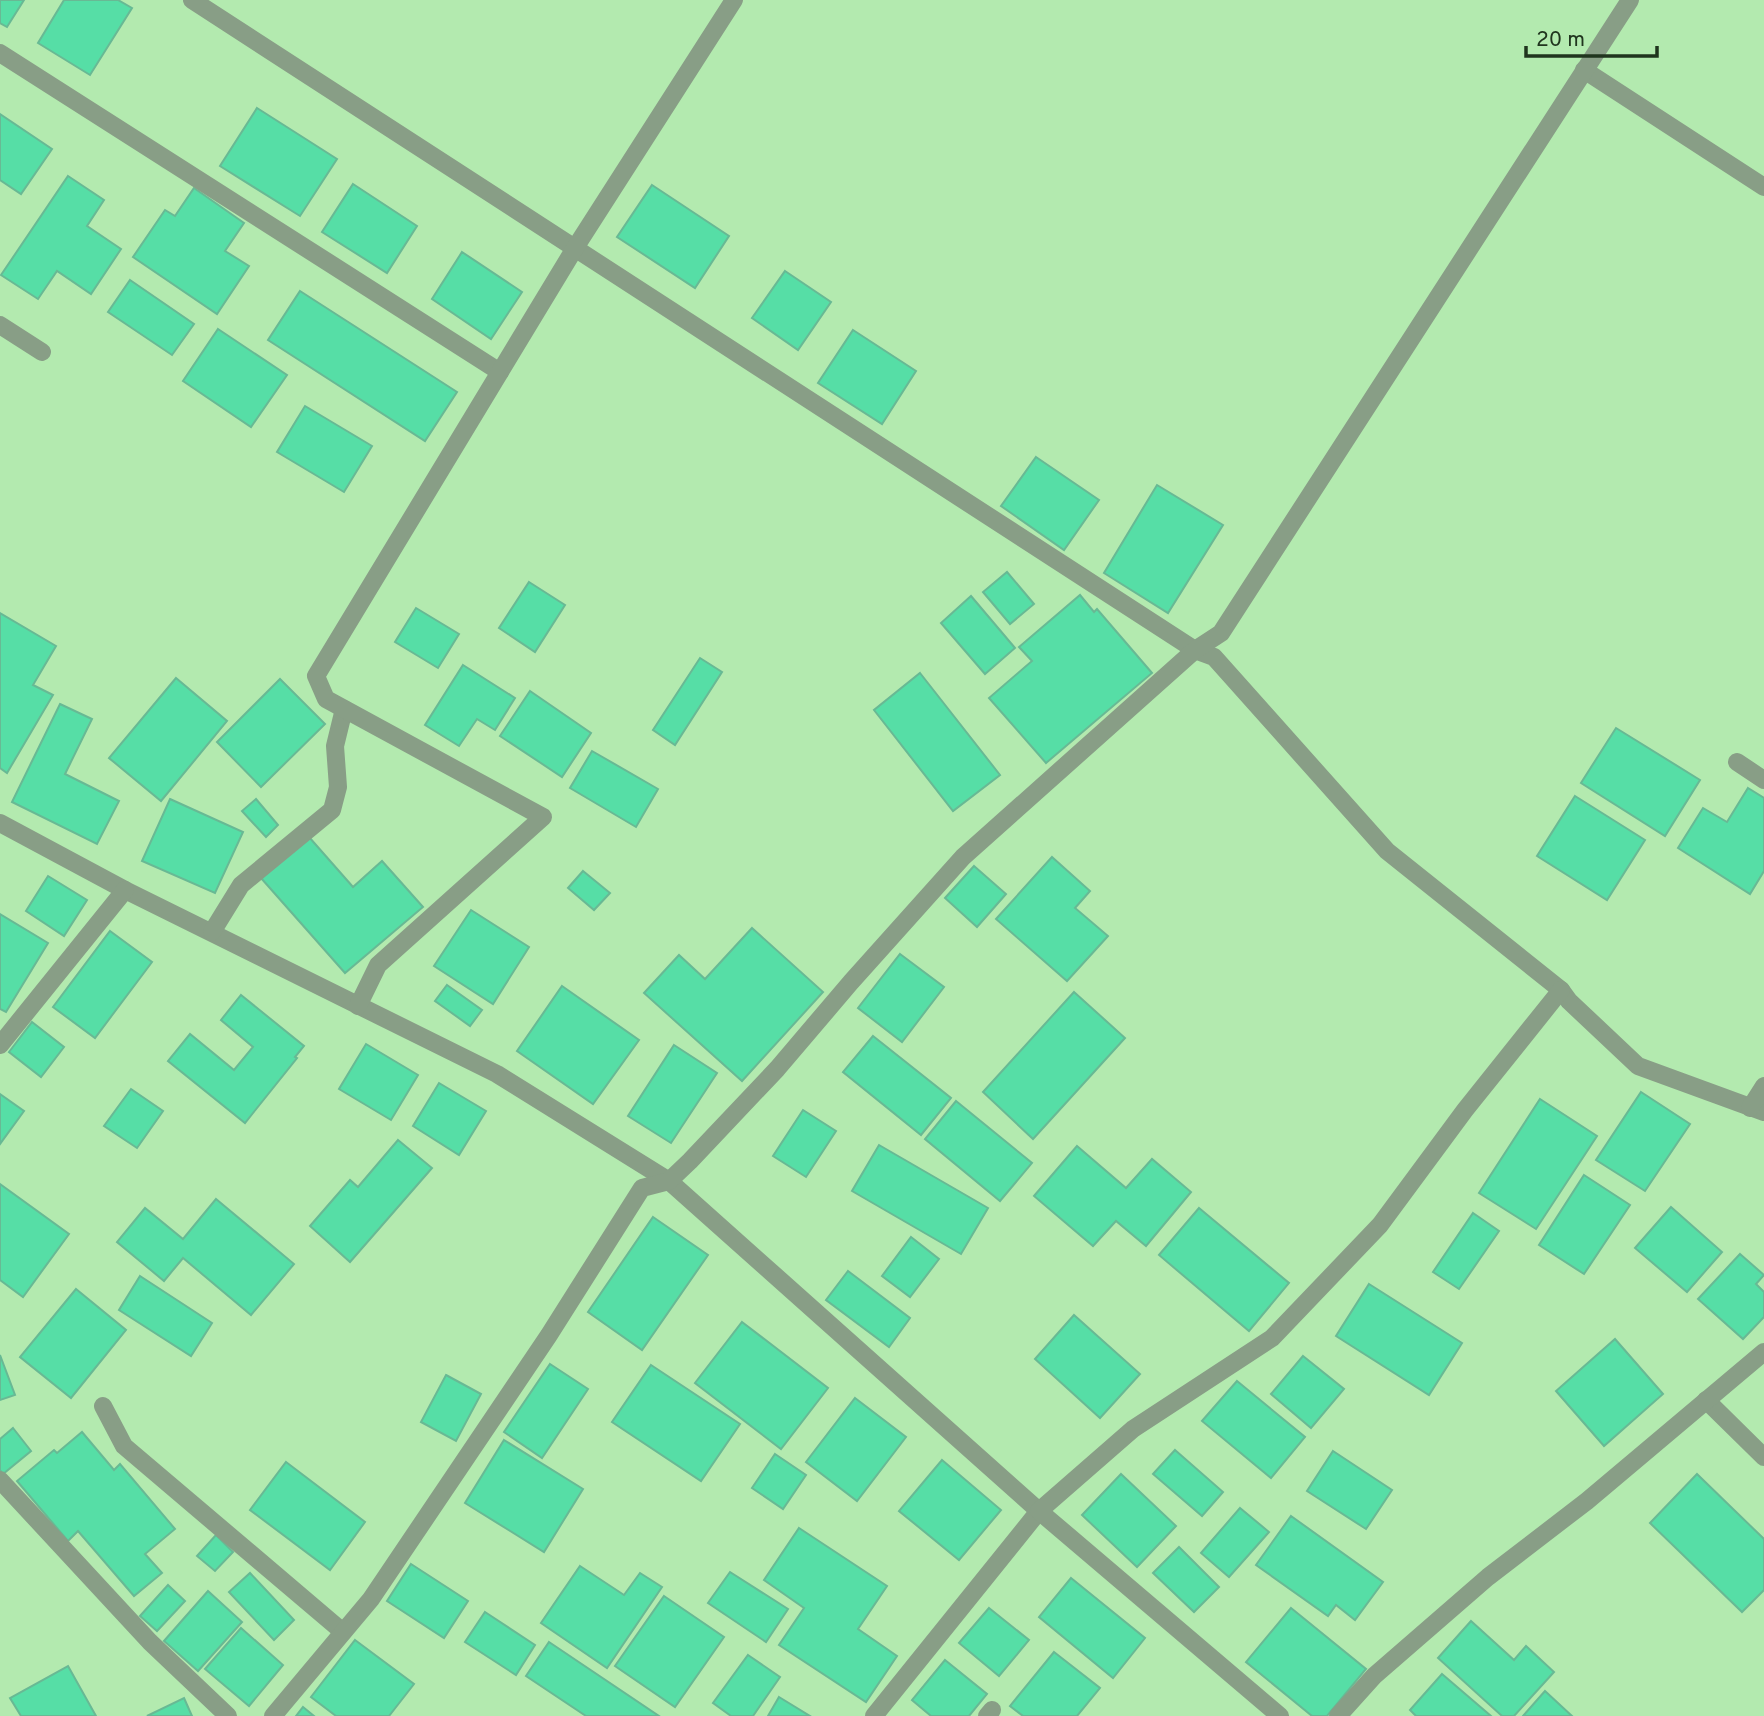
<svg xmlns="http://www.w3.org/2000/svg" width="1764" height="1716" font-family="Overpass,sans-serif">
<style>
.building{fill:#56dea6;stroke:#68b994;stroke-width:2}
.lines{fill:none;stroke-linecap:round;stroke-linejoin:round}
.minor{stroke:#889e86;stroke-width:18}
</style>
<rect width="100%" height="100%" fill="#b3eaaf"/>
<g class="building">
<polygon points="0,0 24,0 7,27 0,23"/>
<polygon points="64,0 118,0 132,8 90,75 38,43"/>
<polygon points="257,108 337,159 300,216 220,166"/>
<polygon points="0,114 52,149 21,194 0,180"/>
<polygon points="68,176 104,200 87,226 121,249 91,294 57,271 38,299 1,275"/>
<polygon points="353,184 417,226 387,273 322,232"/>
<polygon points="652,185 729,236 695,288 617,237"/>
<polygon points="194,188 244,223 225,251 249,266 217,314 133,257 165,210 175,216"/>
<polygon points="462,252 522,292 491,339 432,299"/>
<polygon points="785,271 831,302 798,350 752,318"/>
<polygon points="130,280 194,324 172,355 108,312"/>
<polygon points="300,291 457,392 425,441 268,340"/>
<polygon points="218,329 287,375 251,427 183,381"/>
<polygon points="853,330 916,371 882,424 818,383"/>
<polygon points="305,406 372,446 344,492 277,452"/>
<polygon points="1036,457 1099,500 1064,550 1001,506"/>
<polygon points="1157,485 1223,525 1168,613 1104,573"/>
<polygon points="1007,572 1034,604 1010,624 983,592"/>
<polygon points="529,582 565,605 535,652 499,628"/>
<polygon points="1080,595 1094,612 1097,609 1152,673 1046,763 989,698 1032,661 1019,647"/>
<polygon points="971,596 1015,648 985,674 941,623"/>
<polygon points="416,608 459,634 438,668 395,642"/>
<polygon points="0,613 56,646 33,685 53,695 7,773 0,768"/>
<polygon points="700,658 722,672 675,745 653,730"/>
<polygon points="463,665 515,698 495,730 477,719 459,746 425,725"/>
<polygon points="920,673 1000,775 953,811 874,710"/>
<polygon points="176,678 227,721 161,801 109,758"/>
<polygon points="280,679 325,724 261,787 217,742"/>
<polygon points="530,691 591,733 562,777 500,736"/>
<polygon points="60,704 92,719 65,774 119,801 97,844 12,802"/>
<polygon points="1616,728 1700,780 1665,836 1581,783"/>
<polygon points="592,751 658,789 636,827 570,788"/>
<polygon points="1748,788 1764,798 1764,871 1750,894 1678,848 1703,808 1727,822"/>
<polygon points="1575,796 1645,840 1607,900 1537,856"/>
<polygon points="170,799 243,832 215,893 142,861"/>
<polygon points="256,799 278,825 266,837 242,811"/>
<polygon points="309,837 353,887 382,861 423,907 345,973 261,878"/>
<polygon points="1052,857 1090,891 1075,908 1108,936 1067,981 996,919"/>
<polygon points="974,866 1006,894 977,927 945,898"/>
<polygon points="583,871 610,893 594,910 568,888"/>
<polygon points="48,876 87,900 64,936 26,911"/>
<polygon points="471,910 529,947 493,1004 434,966"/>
<polygon points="0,914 48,943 6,1012 0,1009"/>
<polygon points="752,928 823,992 742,1081 644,993 679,955 705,979"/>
<polygon points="110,931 152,962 95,1038 53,1007"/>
<polygon points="900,954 944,987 902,1042 858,1008"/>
<polygon points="447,985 482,1010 470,1026 435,1001"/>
<polygon points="562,986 639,1040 593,1104 517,1051"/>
<polygon points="1074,992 1125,1038 1033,1139 983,1092"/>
<polygon points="241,995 304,1046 295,1057 297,1058 245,1123 168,1061 190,1034 234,1070 253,1047 221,1020"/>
<polygon points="32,1022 64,1047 41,1077 9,1052"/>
<polygon points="873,1036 951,1098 921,1135 843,1072"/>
<polygon points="366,1044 418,1075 391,1120 339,1089"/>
<polygon points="674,1045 717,1073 671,1143 628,1116"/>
<polygon points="439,1083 486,1111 459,1155 413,1126"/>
<polygon points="131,1089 163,1111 137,1148 104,1126"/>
<polygon points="1641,1092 1690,1124 1645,1191 1596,1160"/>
<polygon points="0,1094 24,1111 0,1144"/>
<polygon points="1540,1099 1597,1136 1536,1229 1479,1193"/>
<polygon points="956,1101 1032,1163 1000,1201 925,1139"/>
<polygon points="803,1110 836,1131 806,1177 773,1156"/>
<polygon points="398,1140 432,1168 350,1262 310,1226 350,1180 358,1187"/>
<polygon points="879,1145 988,1208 961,1254 852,1191"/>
<polygon points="1077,1146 1126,1188 1152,1159 1191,1192 1146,1246 1116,1221 1093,1246 1034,1196"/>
<polygon points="1584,1175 1630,1205 1584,1274 1539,1245"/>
<polygon points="0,1184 69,1234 23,1297 0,1280"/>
<polygon points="216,1199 294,1264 251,1315 183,1258 164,1281 117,1242 145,1208 183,1239"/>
<polygon points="1671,1207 1722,1252 1687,1292 1635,1248"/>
<polygon points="1199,1208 1289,1283 1249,1331 1159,1255"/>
<polygon points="1473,1213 1499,1231 1459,1289 1433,1272"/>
<polygon points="653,1217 708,1255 642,1350 588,1312"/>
<polygon points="911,1237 939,1259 910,1297 882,1276"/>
<polygon points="1740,1254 1764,1275 1756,1284 1764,1292 1764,1317 1743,1339 1698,1299"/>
<polygon points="848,1271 910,1318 889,1347 826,1300"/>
<polygon points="140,1276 212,1323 191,1356 119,1310"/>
<polygon points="1369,1284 1462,1343 1429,1395 1336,1336"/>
<polygon points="76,1289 126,1330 71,1398 20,1357"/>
<polygon points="1074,1315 1140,1374 1100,1418 1035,1359"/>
<polygon points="742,1322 828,1388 781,1449 695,1383"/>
<polygon points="1615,1339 1663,1394 1604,1446 1556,1391"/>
<polygon points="0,1355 15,1395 0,1400"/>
<polygon points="1303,1356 1344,1389 1311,1428 1271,1394"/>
<polygon points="550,1364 588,1389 542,1458 504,1432"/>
<polygon points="651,1365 740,1424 701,1481 612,1422"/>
<polygon points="446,1375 481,1394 456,1441 421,1422"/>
<polygon points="1237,1381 1305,1437 1271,1478 1202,1421"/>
<polygon points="855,1398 906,1437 857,1501 806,1462"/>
<polygon points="13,1428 31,1451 3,1474 0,1470 0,1439"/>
<polygon points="82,1432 114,1470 120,1464 175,1529 145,1554 162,1573 134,1596 78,1531 68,1541 17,1481 54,1450 57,1453"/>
<polygon points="504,1440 583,1489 544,1552 465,1503"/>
<polygon points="1175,1450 1223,1492 1202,1516 1153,1474"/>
<polygon points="1333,1451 1392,1490 1366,1529 1307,1491"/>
<polygon points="775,1454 806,1475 783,1509 752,1488"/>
<polygon points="942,1460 1001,1510 959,1560 899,1511"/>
<polygon points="286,1462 365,1522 330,1570 250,1510"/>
<polygon points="1121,1474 1176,1526 1137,1567 1082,1515"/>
<polygon points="1697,1474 1764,1539 1764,1590 1742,1612 1650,1523"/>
<polygon points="1240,1508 1269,1532 1229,1577 1201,1553"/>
<polygon points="1291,1516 1383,1582 1355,1620 1336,1605 1328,1616 1256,1565"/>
<polygon points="799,1528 887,1586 858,1629 897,1656 866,1702 779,1645 804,1608 764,1580"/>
<polygon points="216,1535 233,1552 215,1571 197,1556"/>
<polygon points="1179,1547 1219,1587 1194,1612 1153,1573"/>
<polygon points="411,1564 468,1601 444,1638 387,1601"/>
<polygon points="580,1566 624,1595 640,1573 662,1587 607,1668 541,1623"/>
<polygon points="730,1572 788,1609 766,1642 708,1603"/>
<polygon points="250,1573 294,1620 274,1640 229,1592"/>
<polygon points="1071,1578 1145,1638 1113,1678 1039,1617"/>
<polygon points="168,1585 185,1601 157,1631 140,1616"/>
<polygon points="208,1591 242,1622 198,1671 164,1641"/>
<polygon points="664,1596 724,1637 675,1707 615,1666"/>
<polygon points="989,1608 1029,1640 999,1676 959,1643"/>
<polygon points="1291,1608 1366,1669 1327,1716 1312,1716 1246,1662"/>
<polygon points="485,1612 535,1645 516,1675 465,1642"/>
<polygon points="1471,1621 1514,1660 1526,1646 1554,1672 1514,1716 1502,1716 1438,1658"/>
<polygon points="241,1628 283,1665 249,1706 205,1669"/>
<polygon points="355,1640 414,1684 389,1716 336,1716 311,1697"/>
<polygon points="549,1642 659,1716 586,1716 526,1676"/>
<polygon points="1054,1652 1100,1688 1077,1716 1023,1716 1010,1706"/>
<polygon points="748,1655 780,1677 753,1716 731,1716 713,1703"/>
<polygon points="945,1660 987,1694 969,1716 931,1716 912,1700"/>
<polygon points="68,1666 96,1716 21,1716 10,1698"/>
<polygon points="1442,1674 1491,1716 1416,1716 1410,1710"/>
<polygon points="1545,1691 1572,1716 1523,1716"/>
<polygon points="779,1697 810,1716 768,1716"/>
<polygon points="184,1698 192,1716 147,1716"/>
<polygon points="303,1707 314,1716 296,1716"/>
</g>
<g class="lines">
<g class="minor">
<polyline points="192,0 1195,650 1214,657 1387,851 1561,990 1569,1001 1638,1066 1764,1112"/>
<polyline points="0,53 500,372"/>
<polyline points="1584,70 1764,187"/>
<polyline points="0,325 42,352"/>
<polyline points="1737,762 1764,780"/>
<polyline points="0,823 125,890 497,1074 669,1181 1039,1511 874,1716"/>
<polyline points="212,932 241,885 332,810 338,787 335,746 344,709"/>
<polyline points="358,1006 378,965 543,817 326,699 316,676 575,248 734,0"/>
<polyline points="0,1045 125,890"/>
<polyline points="1750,1108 1764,1086"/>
<polyline points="1706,1400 1764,1457"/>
<polyline points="103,1406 124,1446 343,1632"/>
<polyline points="0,1480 150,1642 228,1716"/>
<polyline points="273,1716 371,1599 549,1335 642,1188 669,1181 690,1161 777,1069 851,982 963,857 1195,650 1221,633 1630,0"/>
<polyline points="987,1716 992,1710"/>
<polyline points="1280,1716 1039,1511 1133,1429 1272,1338 1380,1225 1465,1110 1561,990"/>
<polyline points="1338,1716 1374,1676 1488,1577 1587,1501 1764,1352"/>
</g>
</g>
<path d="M1526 46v10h131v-10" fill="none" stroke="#20351e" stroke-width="3.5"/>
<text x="1536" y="46" font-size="21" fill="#20351e" stroke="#b3eaaf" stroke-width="5" paint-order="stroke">20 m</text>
</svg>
